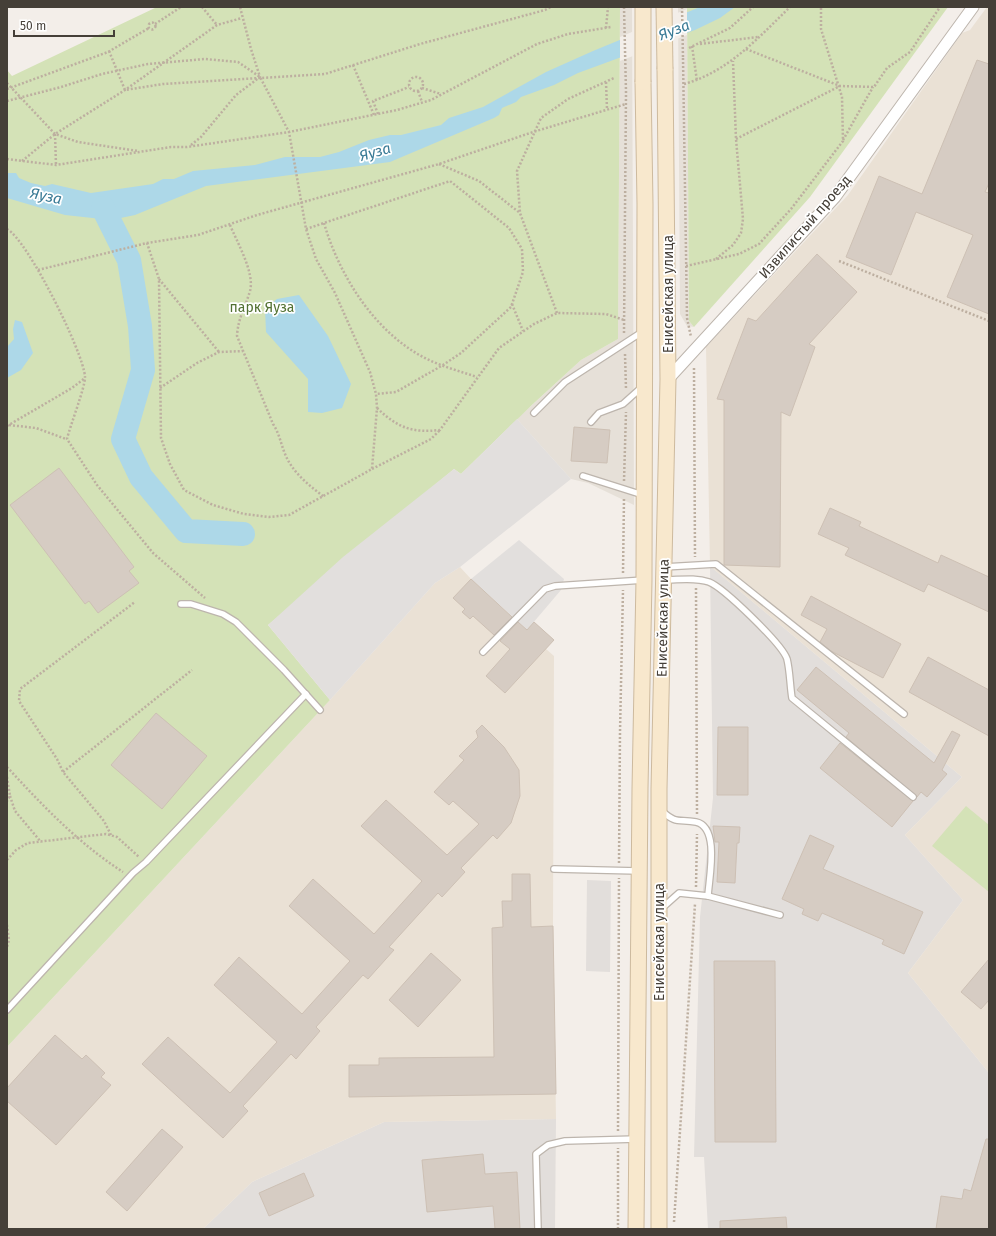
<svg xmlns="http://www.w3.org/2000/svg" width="996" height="1236" font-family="'Fira Sans',sans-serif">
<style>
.residential{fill:#e6e0d8}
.industrial{fill:#e2dedb}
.education{fill:#eae1d5}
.green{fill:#d4e2b7}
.parking{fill:#e2dfdd}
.water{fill:#add8e8}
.pier{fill:#f3eee9}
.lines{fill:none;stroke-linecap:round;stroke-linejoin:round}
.river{stroke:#add8e8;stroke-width:24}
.building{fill:#d6ccc3;stroke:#cdc0b4}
.service-casing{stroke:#bdb5ad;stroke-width:8}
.minor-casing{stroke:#bdb5ad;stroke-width:13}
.secondary-casing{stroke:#cdba9e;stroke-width:17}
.path{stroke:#bdafa0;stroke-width:2.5;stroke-dasharray:2 2;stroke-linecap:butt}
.service{stroke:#fff;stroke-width:5.5}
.minor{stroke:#fff;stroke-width:11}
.secondary{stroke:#f8e8cd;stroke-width:15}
.secondary-bridge-casing{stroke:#cdba9e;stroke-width:17;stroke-linecap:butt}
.path-bridge{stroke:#bdafa0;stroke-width:2.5;stroke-dasharray:2 2;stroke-linecap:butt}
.secondary-bridge{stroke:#f8e8cd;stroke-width:15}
.labels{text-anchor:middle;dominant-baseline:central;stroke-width:3.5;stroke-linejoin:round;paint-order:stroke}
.street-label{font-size:14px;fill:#453f38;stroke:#fff}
.park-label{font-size:14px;fill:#527132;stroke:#fff}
.water-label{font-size:15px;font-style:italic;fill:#3a7b96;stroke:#fff}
</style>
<rect width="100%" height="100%" fill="#f3eee9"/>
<g class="residential">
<polygon points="620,7 632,7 634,505 588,483 571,479 517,419 581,360 618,339"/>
<polygon points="678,7 687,7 689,321 694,327 687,326 680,314"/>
</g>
<g class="industrial">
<polygon points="710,566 962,777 905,835 963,900 908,973 989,1073 989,1229 708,1229 704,1157 694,1157 700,917 713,798"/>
<polygon points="587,880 611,881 610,972 586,971"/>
<polygon points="556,1119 555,1229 203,1229 252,1182 384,1122"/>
</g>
<g class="education">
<polygon points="987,7 989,7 989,1073 908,973 963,900 905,835 962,777 710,566 706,347 848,195 962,33 970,30"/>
<polygon points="460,567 471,579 526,630 534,622 554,640 546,649 554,656 553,926 556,1119 384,1122 252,1182 203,1229 7,1229 7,1047 330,700 435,583"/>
</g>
<g class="green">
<polygon points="157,7 620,7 618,339 581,360 533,404 461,474 454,469 268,625 330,700 7,1047 7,70 12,76"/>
<polygon points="687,7 948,7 810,197 694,327 689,321"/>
<polygon points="966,806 989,825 989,892 932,846"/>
</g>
<g class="parking">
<polygon points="517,419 571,479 460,567 435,583 330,700 268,625 343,557 454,469 461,474"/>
<polygon points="519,540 564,579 561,590 527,630 471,579"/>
</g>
<g class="water">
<polygon points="700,7 735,7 720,18 695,30 578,73 554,85 521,97 516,102 502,108 499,115 494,118 390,162 206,186 135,215 111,220 65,215 7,198 7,173 16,173 19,178 31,183 45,186 52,184 91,193 153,184 163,179 174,179 193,171 255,165 285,157 320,157 339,152 369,140 390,135 401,135 441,125 449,118 483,107 546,72 593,51"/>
<polygon points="299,295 328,336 351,384 342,408 322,413 308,412 308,379 266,332 265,309 277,299"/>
<polygon points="15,320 22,322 33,353 21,370 7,378 7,347 14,339 13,329"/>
</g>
<polygon class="pier" points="687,9 687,35 620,61 620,37"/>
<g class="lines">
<polyline class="river" points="103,208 129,260 140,326 143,370 123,439 141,477 186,531 243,534"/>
</g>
<g class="building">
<polygon points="977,60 989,64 989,183 985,192 989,193 989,314 947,297 973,235 916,212 891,275 846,257 879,176 922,194"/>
<polygon points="817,254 857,292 809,344 815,347 790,416 781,412 780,567 724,565 724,400 717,399 748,318 756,321"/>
<polygon points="574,427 610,430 607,463 571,461"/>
<polygon points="59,468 134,567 129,571 139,583 98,613 89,601 85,604 10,505"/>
<polygon points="830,508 861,522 859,526 938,563 941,555 989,577 989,612 928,584 924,592 845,555 849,548 818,534"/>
<polygon points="471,579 512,617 494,635 473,616 470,619 462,612 465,609 453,598"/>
<polygon points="811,596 901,644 883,678 831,651 820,642 827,629 801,615"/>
<polygon points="518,622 527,630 534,622 554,640 505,693 486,676 510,649 500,641"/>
<polygon points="928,657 989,690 989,736 909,692"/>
<polygon points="816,667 934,763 952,731 960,735 942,770 947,774 927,797 921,792 917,797 846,737 849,733 797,690"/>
<polygon points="156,713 207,756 162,809 111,765"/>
<polygon points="482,725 504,747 519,770 520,796 511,823 497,839 493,835 461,868 465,872 442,897 438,893 389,947 394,950 368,979 363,975 316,1027 320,1031 296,1059 291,1054 243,1106 248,1111 223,1138 142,1064 168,1037 230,1093 277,1042 214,985 239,957 302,1014 350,961 289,906 313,879 374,934 422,881 361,826 386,800 447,855 479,824 453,801 449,805 434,792 464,760 459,756 478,737 476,731"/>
<polygon points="718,727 748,727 748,795 717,795"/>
<polygon points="840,743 913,801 892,827 820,768"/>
<polygon points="713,826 740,827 739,843 737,843 735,883 717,882 719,842 715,842"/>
<polygon points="810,835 834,846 823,869 923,912 904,954 882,944 884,940 822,913 818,921 802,914 804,909 782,899"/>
<polygon points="512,874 530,874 531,927 553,926 556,1094 349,1097 349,1065 379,1065 379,1058 494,1057 492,928 503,927 502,901 512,901"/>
<polygon points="431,953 461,980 418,1027 389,1000"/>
<polygon points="989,959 989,1000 981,1009 961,992"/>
<polygon points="714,961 775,961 776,1142 715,1142"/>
<polygon points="55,1035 82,1059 86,1055 105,1073 101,1077 111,1085 56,1145 7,1101 7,1088"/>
<polygon points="162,1129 183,1147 127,1211 106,1192"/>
<polygon points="986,1139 989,1139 989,1229 936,1229 941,1196 962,1199 964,1189 971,1191"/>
<polygon points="483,1154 485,1174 517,1172 520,1229 495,1229 493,1206 427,1212 422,1160"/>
<polygon points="304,1173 314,1196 269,1216 259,1193"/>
<polygon points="786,1217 787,1229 720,1229 720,1221"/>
</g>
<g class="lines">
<g class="service-casing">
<g id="service">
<polyline points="534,413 565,382 642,332"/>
<polyline points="591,422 599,413 623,404 642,387"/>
<polyline points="583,476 643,495"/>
<polyline points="664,567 716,564 904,714"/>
<path d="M664,580C679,580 695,577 709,582C724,588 782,644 787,659C790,671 790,686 792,698L913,797"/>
<polyline points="181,604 191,604 223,614 236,622 284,670 320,710"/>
<polyline points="483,652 545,589 555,586 644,580"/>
<polyline points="554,869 639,871"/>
<polyline points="708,896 780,915"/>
<path d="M661,909L679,893L708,896C709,878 720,827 696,822C678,819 676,824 662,811"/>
<polyline points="7,1010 133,873 146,862 306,694"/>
<polyline points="538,1229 536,1154 548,1145 565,1141 637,1139"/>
</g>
</g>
<g class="minor-casing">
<polyline id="minor" points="668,379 835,197 973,7"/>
</g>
<g class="secondary-casing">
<g id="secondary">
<polyline points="636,1229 640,789 644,580 645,204 643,82"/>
<polyline points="659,1229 659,789 668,379 665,69"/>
</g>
</g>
<g class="path">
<polyline points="202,7 217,25"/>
<circle cx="152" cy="26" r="3.5"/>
<polyline points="155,24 181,7"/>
<polyline points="606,28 608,7"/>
<polyline points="700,44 758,37"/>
<polyline points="692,46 697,81"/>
<polyline points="689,48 730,28 753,7"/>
<polyline points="746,49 840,86 874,87 887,68 910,52 940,7"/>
<polyline points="109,51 125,90 163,84 325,74 420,44 545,10 551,7"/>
<polyline points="683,58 687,318 691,337"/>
<polyline points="353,65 374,115"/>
<circle cx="416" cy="84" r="7"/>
<polyline points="606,82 607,109"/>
<polyline points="7,83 55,134 78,142 138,151"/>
<path d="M684,84C728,72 758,38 790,7"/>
<polyline points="422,88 441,94"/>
<polyline points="7,89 108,52 149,28"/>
<polyline points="418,91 422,102"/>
<polyline points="7,101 61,87 102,74 148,64 205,59 238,62 260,77 289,132 306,229 316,259 335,293 370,372 376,394 377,408 372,469 289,515 269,517 244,514 213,505 184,490 170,464 161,438 159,279 147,243"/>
<polyline points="378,114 373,101 409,87"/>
<polyline points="55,134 56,165"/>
<polyline points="736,139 840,86"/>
<polyline points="843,140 873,87"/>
<polyline points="191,145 201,137 236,95 260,77 251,49 240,7"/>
<polyline points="7,159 56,165 171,147 187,147 289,132 397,110 431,100 537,44 568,34 611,27"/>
<polyline points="22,161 55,134 125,90 217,25 242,18"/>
<polyline points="439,164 479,181 520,213"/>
<path d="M324,223C339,275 374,331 423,357C440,366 459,371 477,377"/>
<path d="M230,225C237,242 255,273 250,291C245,308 238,318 237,336L273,424C280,434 281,446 286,456C293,473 310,486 324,497"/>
<path d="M7,229C27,239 84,353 85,377C85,388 70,426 67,439L97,485L153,553L205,598"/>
<polyline points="306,229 450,181 509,228 522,249 523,272 511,307 461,353 443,365 396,392 376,394"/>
<polyline points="716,259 733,245 741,233 743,219 736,139 733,61"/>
<polyline points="839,261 989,321"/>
<polyline points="686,266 739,254 759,244 791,209 843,141 842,97 821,29 821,7"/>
<polyline points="38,270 147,243 198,235 257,215 439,164 533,132 626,104"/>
<polyline points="159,279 219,352"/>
<polyline points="512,304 523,331"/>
<polyline points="557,313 520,213 517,171 541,118 568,99 614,78"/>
<polyline points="624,333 626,92"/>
<polyline points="625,354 626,389"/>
<polyline points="694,368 695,557"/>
<polyline points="160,388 197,363 219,352 243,351"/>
<path d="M377,408C398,428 412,433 440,430L499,348L534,324L557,313L606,314L624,320"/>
<polyline points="9,425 36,428 66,439"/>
<polyline points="7,426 72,388 85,378"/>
<polyline points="372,469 431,439 440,430"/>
<polyline points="624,481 626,412"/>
<polyline points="623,573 624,498"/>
<polyline points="696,588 697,815"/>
<path d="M7,767C43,806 78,843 123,872"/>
<polyline points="63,772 192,670"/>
<polyline points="7,777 10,796 7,801"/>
<polyline points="10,796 15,811 41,842"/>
<polyline points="111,835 104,821 63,772 57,759 19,701 20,689 135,602"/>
<polyline points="7,860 16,850 28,843 106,834 117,837 139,857"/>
<polyline points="619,863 620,732 623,590"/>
<polyline points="696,887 697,834"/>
<polyline points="7,925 9,940 7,947"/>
<polyline points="618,1131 619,878"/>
<polyline points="674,1222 695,904"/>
<polyline points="618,1229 618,1148"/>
</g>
<use href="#service" class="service"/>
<use href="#minor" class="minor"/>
<use href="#secondary" class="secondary"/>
<g class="secondary-bridge-casing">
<g id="secondary-bridge">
<polyline points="643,7 643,82"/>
<polyline points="664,7 665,69"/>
</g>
</g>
<g class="path-bridge">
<polyline points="624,7 626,92"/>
<polyline points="682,7 683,58"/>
</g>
<use href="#secondary-bridge" class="secondary-bridge"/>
</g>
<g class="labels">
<g class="street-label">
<text transform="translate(805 227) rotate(-49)">Извилистый проезд</text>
<text transform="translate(668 294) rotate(-90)">Енисейская улица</text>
<text transform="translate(663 618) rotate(-89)">Енисейская улица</text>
<text transform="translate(659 942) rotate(-90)">Енисейская улица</text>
</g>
<g class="park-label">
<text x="262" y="307">парк Яуза</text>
</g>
<g class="water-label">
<text transform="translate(674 30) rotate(-21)">Яуза</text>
<text transform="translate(375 152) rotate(-16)">Яуза</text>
<text transform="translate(46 196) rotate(12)">Яуза</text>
</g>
</g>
<rect width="996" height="1236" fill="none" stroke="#453f38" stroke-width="16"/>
<path d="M14 30v6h100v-6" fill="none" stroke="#453f38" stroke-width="2"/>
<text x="20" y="30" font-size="12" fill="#453f38" stroke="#ffffff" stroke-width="3" paint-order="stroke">50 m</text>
</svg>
